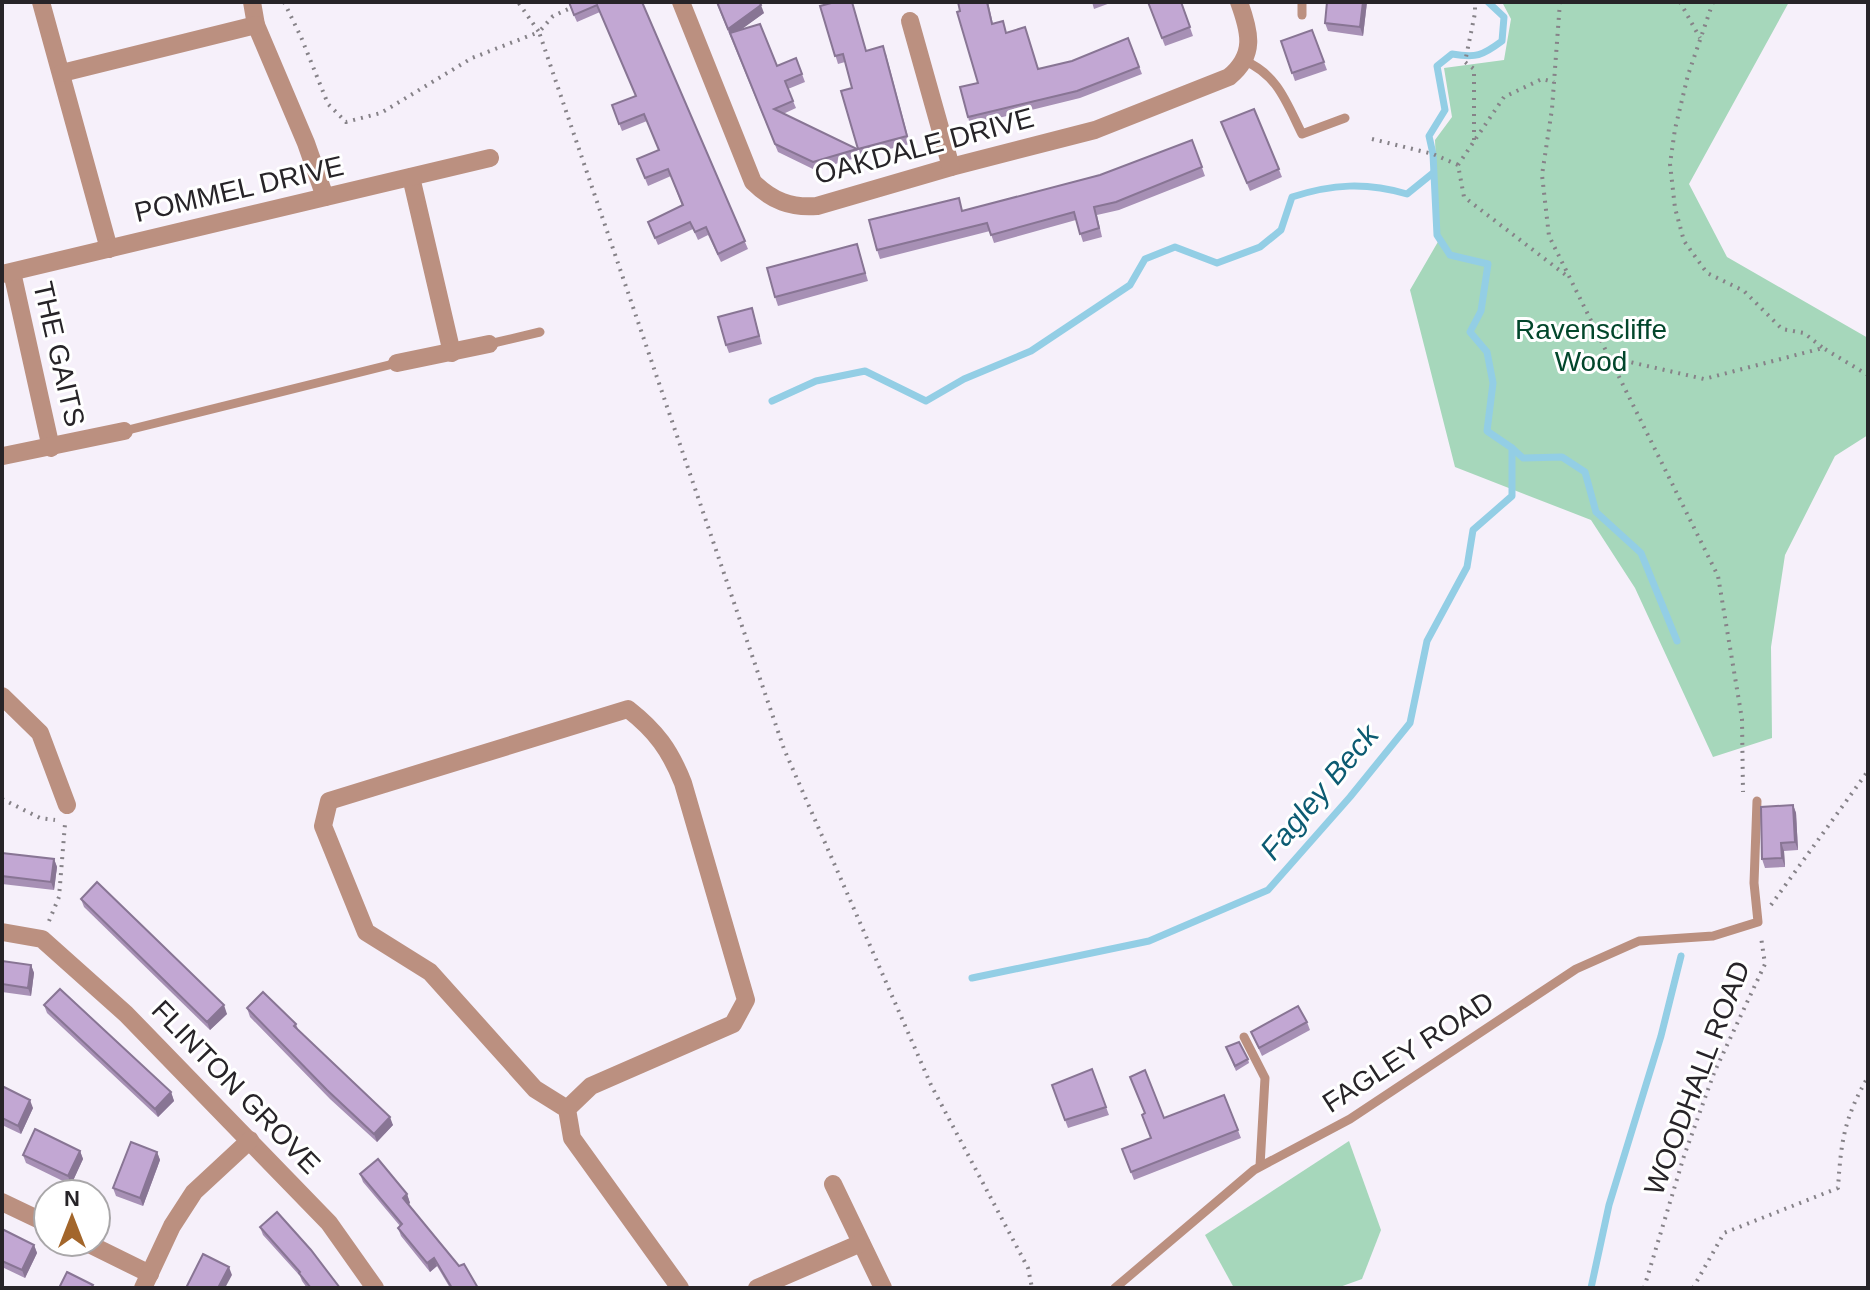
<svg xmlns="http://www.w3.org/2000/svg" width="1870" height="1290" font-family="Arial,sans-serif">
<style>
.green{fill:#a6d7bb}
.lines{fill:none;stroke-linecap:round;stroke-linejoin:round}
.stream{stroke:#93cee5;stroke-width:7}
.path{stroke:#868288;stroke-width:4;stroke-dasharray:2 6;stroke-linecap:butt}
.service{stroke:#bb9080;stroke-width:9}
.minor{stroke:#bb9080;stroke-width:18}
.wall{fill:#a790b5}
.shaded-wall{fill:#887594}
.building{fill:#c2a7d3;stroke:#887594;stroke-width:2}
.labels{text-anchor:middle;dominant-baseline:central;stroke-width:6;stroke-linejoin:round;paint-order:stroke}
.street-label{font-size:28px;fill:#272428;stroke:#fff}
.park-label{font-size:28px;fill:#02462b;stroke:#fff}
.water-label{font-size:30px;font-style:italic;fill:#0c5b72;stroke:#fff}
</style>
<rect width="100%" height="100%" fill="#f6f0fa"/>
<g class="green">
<polygon points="1502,2 1789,2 1689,184 1727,257 1868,338 1868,435 1835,456 1785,555 1771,647 1772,738 1713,757 1635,588 1591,520 1455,467 1410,290 1439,240 1435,140 1452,117 1444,68 1504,60 1511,19"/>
<polygon points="1349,1141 1381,1230 1362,1279 1337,1288 1234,1288 1205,1235"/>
</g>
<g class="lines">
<g class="stream">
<path d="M772,401L816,381L865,371L926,401L964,379L1031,351L1130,285L1145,259L1175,247L1217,263L1260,247L1281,230L1292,197C1332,184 1366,182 1407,194L1433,173"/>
<polyline points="1512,448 1523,458 1562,457 1585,472 1596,512 1641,553 1677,641"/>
<path d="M972,978L1149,941L1268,890L1350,797L1410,723L1427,641L1467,567L1473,530L1512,496V448L1487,431L1493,383L1487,352L1470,332L1481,311L1488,264L1450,255L1437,235L1433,154L1429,136L1445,110L1437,66L1452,54C1476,58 1482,56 1502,41L1504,17L1488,2"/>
<polyline points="1591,1288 1609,1205 1661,1036 1681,956"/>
</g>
<g class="path">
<polyline points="284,2 301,37 328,104 346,122 381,113 472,58 539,32 518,2"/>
<polyline points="1560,2 1552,109 1542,175 1549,236 1718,576 1742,719 1743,792"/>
<polyline points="1680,2 1700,38"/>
<polyline points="1713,2 1688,75 1675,129 1670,164 1675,208 1684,241 1707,273 1744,291 1782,329 1804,333 1823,348"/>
<polyline points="575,6 553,16 539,32 784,749 931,1085 1028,1268 1032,1288"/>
<polyline points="1372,139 1433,154 1458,165 1464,197 1567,276"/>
<polyline points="1474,140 1474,69 1465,62 1475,13 1475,2"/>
<polyline points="1458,165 1504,97 1542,79 1554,82"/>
<polyline points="1608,357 1704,379 1823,348 1868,375"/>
<polyline points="2,799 40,818 55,820"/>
<polyline points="1771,905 1868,771"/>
<polyline points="49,921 59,897 65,824"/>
<polyline points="1644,1288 1684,1156 1714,1073 1765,964 1761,937"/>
<path d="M1693,1288L1724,1233L1838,1188C1841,1142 1844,1118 1868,1077"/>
</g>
<g class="service">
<polyline points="1302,15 1302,2"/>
<path d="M1245,61C1278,75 1287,104 1302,134L1345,118"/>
<polyline points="489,344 540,332"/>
<polyline points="124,431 397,363"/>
<polyline points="1244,1037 1265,1078 1260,1166"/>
<polyline points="1115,1288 1254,1170 1350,1119 1576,969 1639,941 1713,936 1758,922 1754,883 1757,801"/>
</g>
<g class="minor">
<polyline points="41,2 109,249"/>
<polyline points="252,2 256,25 306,143 325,197"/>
<path d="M681,2L753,182C772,201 791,208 817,206L951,167L1095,130L1229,77C1256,55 1250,32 1239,2"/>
<polyline points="910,21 951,167"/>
<polyline points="62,73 256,25"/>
<polyline points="411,177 452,353"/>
<polyline points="12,272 51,448"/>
<polyline points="2,274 490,158"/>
<polyline points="397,363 489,344"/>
<polyline points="3,456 124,431"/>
<polyline points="2,696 40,733 67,805"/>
<polyline points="2,932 42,939 126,1014 329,1223 375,1288"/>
<path d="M567,1109L535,1089L430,972L366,932L323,826L329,801L628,709C656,731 670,750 683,783L746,1000L733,1024L591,1086L567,1109L572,1138L680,1288"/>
<polyline points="833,1184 883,1288"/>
<polyline points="2,1202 48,1224"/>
<polyline points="85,1242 150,1274"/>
<polyline points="143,1288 172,1226 194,1192 250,1140"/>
<polyline points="757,1288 861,1243"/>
</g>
</g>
<g class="wall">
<polygon points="568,2 642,2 748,249 721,262 708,235 698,240 693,229 658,245 648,222 682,206 671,176 648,186 637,159 659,150 647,121 622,131 612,105 636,96 600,12 577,22"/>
<polygon points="716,2 764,13 740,30 777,66 796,58 805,82 788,89 796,108 783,114 857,149 859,157 815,170 778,152"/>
<polygon points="958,2 988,2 993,24 1007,33 1038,69 1072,61 1128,38 1142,74 1080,98 970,125 968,117 978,83"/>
<polygon points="1092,2 1113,2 1094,9"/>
<polygon points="1148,2 1181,2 1193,36 1165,46"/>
<polygon points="1327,2 1367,2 1363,36 1328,31 1325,23"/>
<polygon points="820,6 867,51 886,54 910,144 861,156 841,91 852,88 845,62 838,64"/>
<polygon points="1312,30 1327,70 1295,81 1281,41"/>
<polygon points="1254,109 1282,177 1250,191 1221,122"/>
<polygon points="1192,140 1205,176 1119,210 1097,215 1102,237 1083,242 1076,220 994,243 990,231 880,259 877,250 963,211 1100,175"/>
<polygon points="857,244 868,281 778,306 775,297"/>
<polygon points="752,308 762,344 729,353 726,345"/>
<polygon points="1793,805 1796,813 1798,850 1784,851 1785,867 1765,868 1762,859"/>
<polygon points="2,853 54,859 57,867 54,890 2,884"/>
<polygon points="81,899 227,1014 210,1030 84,907"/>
<polygon points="2,961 31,965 34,973 31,996 2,992"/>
<polygon points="44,1005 171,1092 174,1101 158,1117 47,1013"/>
<polygon points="247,1008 296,1024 298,1029 393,1125 377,1142 330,1099 250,1017"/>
<polygon points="1307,1022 1310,1030 1262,1056 1251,1032"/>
<polygon points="1226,1047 1248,1059 1249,1063 1236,1071"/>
<polygon points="1092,1069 1109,1115 1068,1128 1052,1085"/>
<polygon points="2,1086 33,1108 21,1134 2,1125"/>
<polygon points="1224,1095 1241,1138 1134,1180 1122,1149 1151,1138 1164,1118"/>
<polygon points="80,1151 83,1159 71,1185 26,1163 23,1155"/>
<polygon points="157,1152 160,1160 143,1206 116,1196 113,1188"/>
<polygon points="360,1174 407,1194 410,1203 408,1205 478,1288 450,1288 437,1266 430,1272 401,1236 398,1228 400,1226 363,1182"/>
<polygon points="260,1227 340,1288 307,1288 302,1281 300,1276 263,1235"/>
<polygon points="2,1229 34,1245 37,1253 25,1278 2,1267"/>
</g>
<g class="shaded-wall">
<polygon points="1363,2 1367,2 1363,36 1360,27"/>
<polygon points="761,5 764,13 731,37 728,29"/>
<polygon points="1793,805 1796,813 1798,850 1795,842"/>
<polygon points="1781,843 1784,851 1785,867 1782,858"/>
<polygon points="54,859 57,867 54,890 51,882"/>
<polygon points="31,965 34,973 31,996 28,988"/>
<polygon points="224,1005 227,1014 210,1030 207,1022"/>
<polygon points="171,1092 174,1101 158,1117 155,1109"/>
<polygon points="30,1100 33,1108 21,1134 18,1126"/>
<polygon points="390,1117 393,1125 377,1142 374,1134"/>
<polygon points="80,1151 83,1159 71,1185 68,1176"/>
<polygon points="157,1152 160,1160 143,1206 140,1198"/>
<polygon points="407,1194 410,1203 406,1206 403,1198"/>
<polygon points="34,1245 37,1253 25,1278 22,1270"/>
<polygon points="434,1258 437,1266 430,1272 427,1263"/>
<polygon points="229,1267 232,1275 225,1288 218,1288"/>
</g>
<g class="building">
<polygon points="569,2 642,2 745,241 718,254 706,227 695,232 690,222 655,238 648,222 683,205 668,169 645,178 637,159 659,150 644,114 619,124 612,105 636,96 597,5 574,15"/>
<polygon points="717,2 759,2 761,5 728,29"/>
<polygon points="835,2 852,2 866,51 883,46 907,136 858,149 841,91 852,88 843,54 835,56 820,6"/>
<polygon points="958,2 987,2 992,24 1003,21 1006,33 1025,27 1038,69 1072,61 1128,38 1139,67 1077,91 968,117 960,87 978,83 957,12 960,11"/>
<polygon points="1148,2 1181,2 1190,27 1162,38"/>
<polygon points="1327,2 1363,2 1360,27 1325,23"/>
<polygon points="760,24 777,66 796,58 802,74 785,81 793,101 774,109 857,149 813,162 775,144 730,33"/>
<polygon points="1312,30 1324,62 1292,73 1281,41"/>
<polygon points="1254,109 1279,169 1247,183 1221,122"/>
<polygon points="1192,140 1202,167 1116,202 1094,207 1099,228 1080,234 1074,212 991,235 987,223 877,250 869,220 959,198 962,211 1100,175"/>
<polygon points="857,244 865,273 775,297 767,268"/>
<polygon points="752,308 759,336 726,345 718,317"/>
<polygon points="1793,805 1795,842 1781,843 1782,858 1762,859 1761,807"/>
<polygon points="2,853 54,859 51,882 2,876"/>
<polygon points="97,882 224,1005 207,1022 81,899"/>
<polygon points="2,961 31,965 28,988 2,984"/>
<polygon points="60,989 171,1092 155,1109 44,1005"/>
<polygon points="263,992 296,1024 294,1026 390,1117 374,1134 327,1090 247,1008"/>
<polygon points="1298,1006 1307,1022 1259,1048 1251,1032"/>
<polygon points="1239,1042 1248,1059 1235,1066 1226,1047"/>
<polygon points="1092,1069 1106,1107 1065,1120 1052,1085"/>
<polygon points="1145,1070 1164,1118 1224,1095 1238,1130 1131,1172 1122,1149 1151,1138 1142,1115 1145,1113 1130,1077"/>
<polygon points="2,1086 30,1100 18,1126 2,1118"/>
<polygon points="35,1129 80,1151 68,1176 23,1155"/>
<polygon points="131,1142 157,1152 140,1198 113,1188"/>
<polygon points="378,1159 407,1194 403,1198 459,1266 464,1264 478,1288 452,1288 434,1258 427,1263 398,1228 402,1224 360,1174"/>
<polygon points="277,1212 311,1250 340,1288 311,1288 299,1273 300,1272 260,1227"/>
<polygon points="2,1229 34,1245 22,1270 2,1261"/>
<polygon points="203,1254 229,1267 218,1288 186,1288"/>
<polygon points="67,1272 93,1285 91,1288 59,1288"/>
</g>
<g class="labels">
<g class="street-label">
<text transform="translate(924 146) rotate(-15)">OAKDALE DRIVE</text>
<text transform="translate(239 189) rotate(-13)">POMMEL DRIVE</text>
<text transform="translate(59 354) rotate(77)">THE GAITS</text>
<text transform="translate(1408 1052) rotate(-33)">FAGLEY ROAD</text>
<text transform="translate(1697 1078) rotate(-69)">WOODHALL ROAD</text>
<text transform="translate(236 1087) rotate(46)">FLINTON GROVE</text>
</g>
<g class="park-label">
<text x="1591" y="329">Ravenscliffe<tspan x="1591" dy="32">Wood</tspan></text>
</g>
<g class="water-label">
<text transform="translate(1319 792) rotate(-50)">Fagley Beck</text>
</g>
</g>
<rect width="1870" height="1290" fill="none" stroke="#272428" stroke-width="8"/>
<g transform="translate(72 1218)"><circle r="38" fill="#ffffff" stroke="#a9a7a9" stroke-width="2"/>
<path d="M0-6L14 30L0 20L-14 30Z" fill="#a3662b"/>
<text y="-12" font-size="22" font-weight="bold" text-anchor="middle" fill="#272428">N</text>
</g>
</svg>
